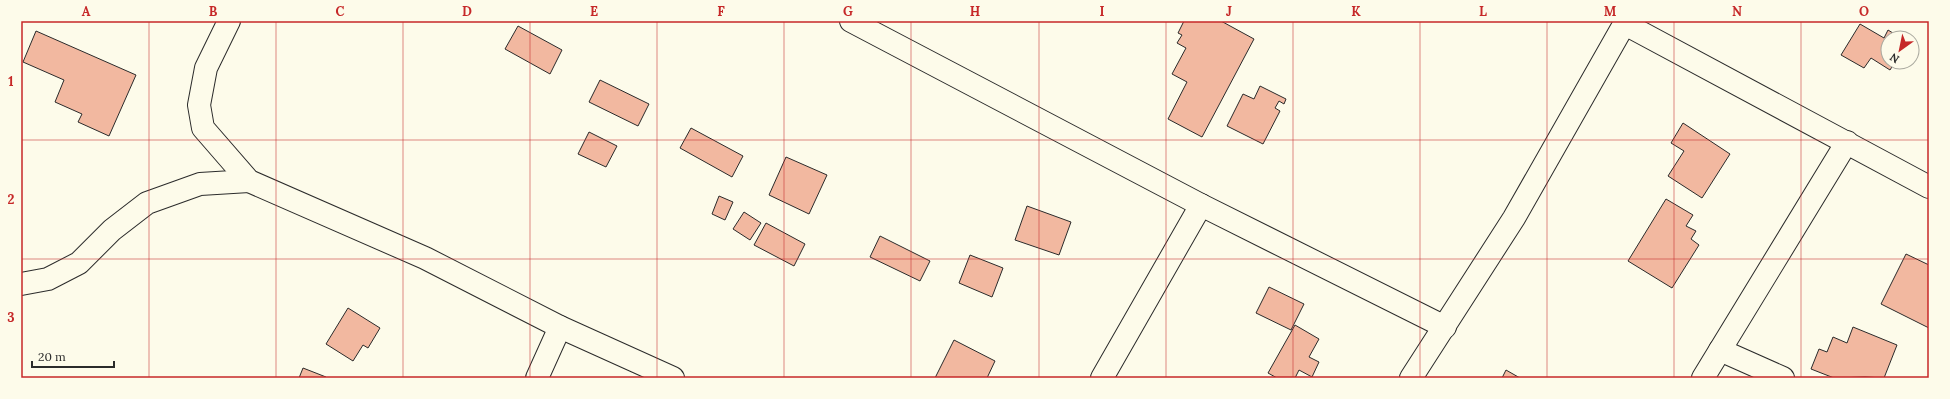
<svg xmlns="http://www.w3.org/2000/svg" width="1950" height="399" font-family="Lora,serif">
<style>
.building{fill:#f2b8a0;stroke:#2b2b2b}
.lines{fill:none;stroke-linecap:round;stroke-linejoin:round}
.minor-casing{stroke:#2b2b2b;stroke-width:24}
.minor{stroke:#fdfbea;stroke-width:22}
.grid{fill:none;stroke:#c62828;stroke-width:1;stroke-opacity:0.55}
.neatline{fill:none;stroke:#c62828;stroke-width:1.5}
.grid-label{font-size:13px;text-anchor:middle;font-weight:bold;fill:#c62828}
</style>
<rect width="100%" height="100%" fill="#fdfbea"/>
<g class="building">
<polygon points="1184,21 1221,21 1254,39 1202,137 1168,119 1187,82 1172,74 1186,48 1177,43 1182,35 1178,33"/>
<polygon points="1860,24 1884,38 1888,30 1901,38 1888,38 1888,62 1895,62 1890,70 1871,58 1864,68 1841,55"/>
<polygon points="518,26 562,50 550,74 505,49"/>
<polygon points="36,31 136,75 109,136 78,122 82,114 55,102 64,80 23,62"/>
<polygon points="600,80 649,104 638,126 589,102"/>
<polygon points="1260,86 1286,99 1284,104 1279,101 1275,108 1280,111 1263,144 1227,126 1243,94 1254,99"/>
<polygon points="1683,123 1730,154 1702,198 1668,176 1684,151 1671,143"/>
<polygon points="691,128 743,156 732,177 680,148"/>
<polygon points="589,132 617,146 606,167 578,154"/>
<polygon points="786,157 827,175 809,214 769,195"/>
<polygon points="719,196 733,202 725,220 712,214"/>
<polygon points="1666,199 1693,215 1686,226 1696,231 1691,239 1699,245 1672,288 1628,261"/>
<polygon points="1027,206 1071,222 1059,255 1015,240"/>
<polygon points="744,212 761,223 750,240 733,229"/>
<polygon points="766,223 805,244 794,266 754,245"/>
<polygon points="880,236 930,261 920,281 870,257"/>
<polygon points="1906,254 1929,265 1929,328 1881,304"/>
<polygon points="970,255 1003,268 992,297 959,283"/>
<polygon points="1269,287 1304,304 1291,330 1256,313"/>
<polygon points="348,308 380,328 368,348 363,345 353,361 326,344"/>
<polygon points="1295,325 1319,339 1309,357 1319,362 1312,377 1299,370 1295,378 1277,378 1268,373"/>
<polygon points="1853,327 1897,345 1884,378 1865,377 1834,378 1811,369 1819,349 1827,352 1833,337 1847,343"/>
<polygon points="954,340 995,361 987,378 935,378"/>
<polygon points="303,368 326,377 325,378 299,378"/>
<polygon points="1506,370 1520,378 1502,378"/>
</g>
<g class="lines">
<g class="minor-casing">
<g id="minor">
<polyline points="229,21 206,68 199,105 203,128 249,181 425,258 560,327 673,378"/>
<polyline points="851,21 1201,205 1445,327"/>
<polyline points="1625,24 1929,187"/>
<polyline points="21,284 48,279 79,263 112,230 147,203 200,184 249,181"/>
<polyline points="1720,350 1783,378"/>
<polyline points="537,378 560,327"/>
<polyline points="1102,378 1201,205"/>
<polyline points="1411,378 1514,218 1626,21"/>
<polyline points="1703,378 1847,142"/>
</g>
</g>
<use href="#minor" class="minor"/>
</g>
<path class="grid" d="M149,21V378M276,21V378M403,21V378M530,21V378M657,21V378M784,21V378M911,21V378M1039,21V378M1166,21V378M1293,21V378M1420,21V378M1547,21V378M1674,21V378M1801,21V378M21,140H1929M21,259H1929"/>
<rect width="1950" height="399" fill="none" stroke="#fdfbea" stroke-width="44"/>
<g transform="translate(1900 50) rotate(213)"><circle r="19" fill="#fdfbea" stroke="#a9a89e"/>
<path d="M0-3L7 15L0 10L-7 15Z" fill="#c62828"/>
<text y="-6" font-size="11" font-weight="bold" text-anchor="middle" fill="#2b2b2b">N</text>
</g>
<path d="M32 361v6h82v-6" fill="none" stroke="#2b2b2b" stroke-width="2"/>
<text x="38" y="361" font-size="12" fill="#2b2b2b" stroke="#fdfbea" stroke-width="3" paint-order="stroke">20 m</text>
<rect x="22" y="22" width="1906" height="355" class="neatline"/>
<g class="grid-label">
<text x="86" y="16">A</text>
<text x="213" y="16">B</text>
<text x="340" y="16">C</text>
<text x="467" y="16">D</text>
<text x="594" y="16">E</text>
<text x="721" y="16">F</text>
<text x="848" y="16">G</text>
<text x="975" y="16">H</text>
<text x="1102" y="16">I</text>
<text x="1229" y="16">J</text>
<text x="1356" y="16">K</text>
<text x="1483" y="16">L</text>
<text x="1610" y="16">M</text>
<text x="1737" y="16">N</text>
<text x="1864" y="16">O</text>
<text x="11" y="86">1</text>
<text x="11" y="204">2</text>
<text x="11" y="322">3</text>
</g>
</svg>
